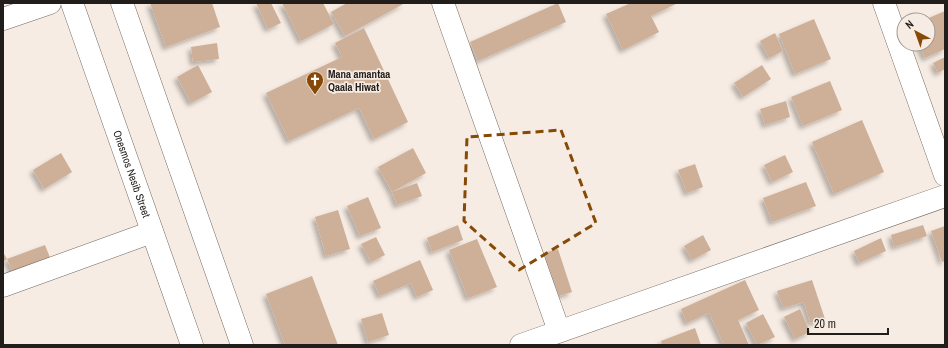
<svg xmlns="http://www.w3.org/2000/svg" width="948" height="348" font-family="'Archivo Narrow',sans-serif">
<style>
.building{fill:#ceaf98;filter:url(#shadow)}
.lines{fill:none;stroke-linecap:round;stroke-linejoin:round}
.minor-casing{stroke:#736962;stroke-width:23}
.tertiary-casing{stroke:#736962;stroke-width:23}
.minor{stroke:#fff;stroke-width:22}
.tertiary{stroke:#fff;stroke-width:22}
.marked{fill:none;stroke:#864906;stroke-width:3;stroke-dasharray:8 5;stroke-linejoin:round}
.labels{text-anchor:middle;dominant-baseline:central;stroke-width:3.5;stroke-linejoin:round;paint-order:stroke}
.poi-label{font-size:11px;font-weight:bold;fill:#211d1a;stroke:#f7ece3;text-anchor:start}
.street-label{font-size:11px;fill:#211d1a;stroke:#f7ece3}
</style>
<defs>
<filter id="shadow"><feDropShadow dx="-3.5" dy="3.5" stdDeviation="2" flood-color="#0004"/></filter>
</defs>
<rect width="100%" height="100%" fill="#f7ece3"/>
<g class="building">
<polygon points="150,3 212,3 220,27 166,47"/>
<polygon points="256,3 271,3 281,23 268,29"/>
<polygon points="282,3 323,3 334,24 301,41"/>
<polygon points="347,3 405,3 345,36 331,12"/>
<polygon points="558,3 566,22 478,61 470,42"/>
<polygon points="631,3 678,3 651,16 659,32 623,50 606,14"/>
<polygon points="945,11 945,49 925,58 919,44 928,44 928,20 924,20"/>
<polygon points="814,19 831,59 795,74 779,34"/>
<polygon points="364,28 408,122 374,139 359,108 289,141 266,93 342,57 335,43"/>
<polygon points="775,33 783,51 769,58 760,41"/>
<polygon points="217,43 219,59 193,62 191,47"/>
<polygon points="945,57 945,69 938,73 933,63"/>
<polygon points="198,65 212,92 191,103 177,77"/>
<polygon points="762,65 771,79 743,97 734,83"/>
<polygon points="830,81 842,110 803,126 791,97"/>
<polygon points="786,101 790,117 765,125 760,109"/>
<polygon points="862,120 884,172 834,194 812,142"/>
<polygon points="413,148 426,173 392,192 378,167"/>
<polygon points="61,153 72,172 44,189 33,170"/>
<polygon points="785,155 793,172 772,182 764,165"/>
<polygon points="695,164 703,187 687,193 678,170"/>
<polygon points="806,182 816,206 772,222 763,198"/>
<polygon points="417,183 422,196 397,205 392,192"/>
<polygon points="368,197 381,228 360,236 347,206"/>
<polygon points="338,210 350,249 326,256 315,217"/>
<polygon points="458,225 463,240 432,252 427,238"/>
<polygon points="923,225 927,236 894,247 891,235"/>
<polygon points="945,226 945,261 942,262 931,231"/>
<polygon points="703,235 711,250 692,260 684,246"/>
<polygon points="376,237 385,255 371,262 361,244"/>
<polygon points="881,238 886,251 859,263 854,251"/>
<polygon points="477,239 497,287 468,298 449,250"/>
<polygon points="45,245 51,260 14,275 7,259 3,262 3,252 7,259"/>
<polygon points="558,249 572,292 559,296 544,253"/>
<polygon points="420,260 433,290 417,297 411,283 380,296 373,281"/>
<polygon points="312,276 338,345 285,345 266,294"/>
<polygon points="745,280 759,310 738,320 749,345 724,345 709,313 687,323 681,309"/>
<polygon points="812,280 825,319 810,323 804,302 783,308 777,291"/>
<polygon points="800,309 810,332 795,339 784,317"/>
<polygon points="382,313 389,335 368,342 361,319"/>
<polygon points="763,314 775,337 757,345 746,323"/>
<polygon points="695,328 701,345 662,345 661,341"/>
</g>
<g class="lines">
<g class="minor-casing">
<g id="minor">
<polyline points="443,3 559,331"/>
<polyline points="884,3 945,175"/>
<polyline points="3,19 50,3"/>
<polyline points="3,286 152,232"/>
</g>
</g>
<g class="tertiary-casing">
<g id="tertiary">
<path id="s1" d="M72,3L192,345"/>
<polyline points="122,3 242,345"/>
<polyline points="521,345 945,196"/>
</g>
</g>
<use href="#minor" class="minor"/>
<use href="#tertiary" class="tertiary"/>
</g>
<path class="marked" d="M561,130L596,223L519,270L464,221L467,137Z"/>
<defs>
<g id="church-pin" transform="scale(0.9)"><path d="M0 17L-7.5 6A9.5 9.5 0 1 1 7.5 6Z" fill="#864906" stroke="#f7ece3"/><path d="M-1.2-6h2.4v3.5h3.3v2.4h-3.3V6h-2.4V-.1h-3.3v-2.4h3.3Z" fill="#fff"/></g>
</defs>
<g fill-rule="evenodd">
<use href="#church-pin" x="315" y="80"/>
</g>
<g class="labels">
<g class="poi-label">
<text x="328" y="74">Mana amantaa<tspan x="328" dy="13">Qaala Hiwat</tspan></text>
</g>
<g class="street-label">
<text stroke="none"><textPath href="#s1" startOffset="181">Onesmos Nesib Street</textPath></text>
</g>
</g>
<rect width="948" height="348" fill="none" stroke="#211d1a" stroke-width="8"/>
<g transform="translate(916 32) rotate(319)"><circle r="19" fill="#f7ece3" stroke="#a19993"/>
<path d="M0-3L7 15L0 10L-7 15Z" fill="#864906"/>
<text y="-6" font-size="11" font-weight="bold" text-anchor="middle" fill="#211d1a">N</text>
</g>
<path d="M808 328v6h80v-6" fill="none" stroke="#211d1a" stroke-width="2"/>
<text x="814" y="328" font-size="12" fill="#211d1a" stroke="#f7ece3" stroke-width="3" paint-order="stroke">20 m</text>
</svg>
